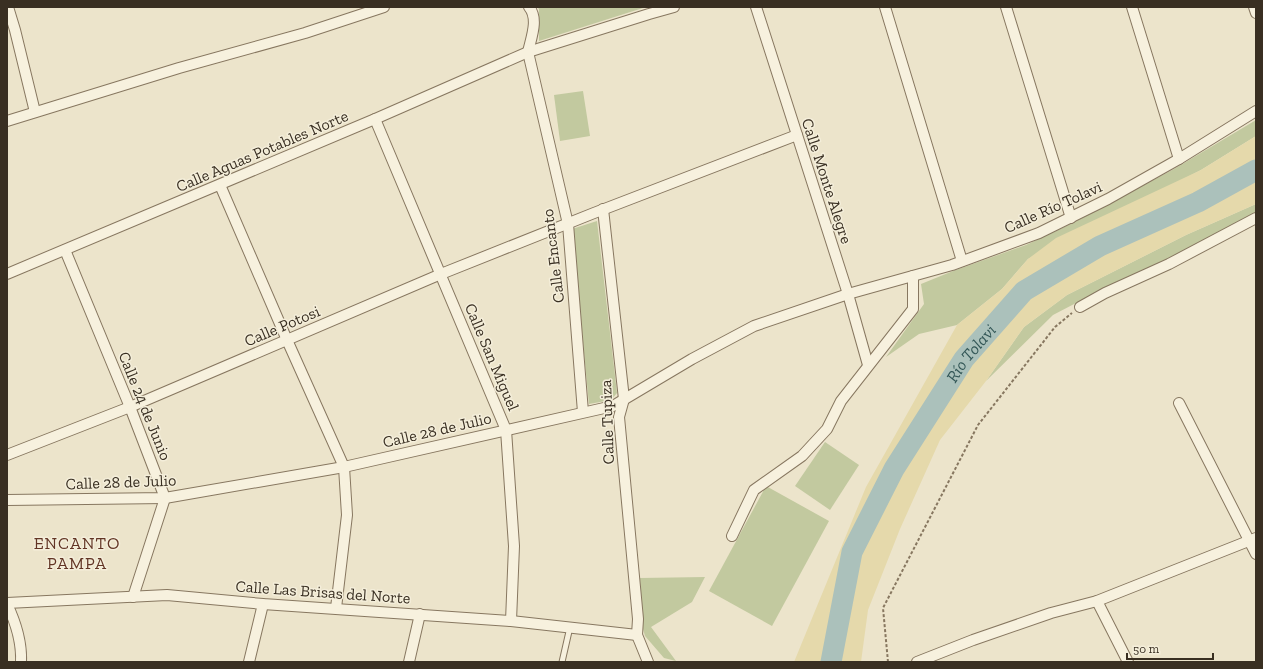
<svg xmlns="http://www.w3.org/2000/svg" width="1263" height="669" font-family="'Zilla Slab',serif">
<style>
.green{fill:#c2c99f}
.sand{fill:#e5d9ab}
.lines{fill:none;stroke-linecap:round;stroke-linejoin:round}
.river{stroke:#abc1bb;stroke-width:21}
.lane-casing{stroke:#877760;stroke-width:7}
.street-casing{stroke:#877760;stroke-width:12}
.path{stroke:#877760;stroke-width:2;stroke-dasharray:3 2;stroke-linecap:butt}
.lane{stroke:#f7f1de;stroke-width:5}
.street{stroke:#f7f1de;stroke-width:10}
.labels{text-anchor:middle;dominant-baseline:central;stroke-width:3;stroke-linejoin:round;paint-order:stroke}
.street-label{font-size:16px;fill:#392f22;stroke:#f4eeda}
.water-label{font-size:17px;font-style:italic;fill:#335757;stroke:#f4eeda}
.neighbourhood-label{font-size:17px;letter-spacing:1px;fill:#623525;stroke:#f4eeda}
</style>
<rect width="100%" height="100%" fill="#ece4cb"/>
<g class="green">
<polygon points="537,7 646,7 539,41 539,9"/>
<polygon points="583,91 590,136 560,141 554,95"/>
<polygon points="1256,120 1256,136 1201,170 1028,259 1002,289 957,325 919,334 886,357 924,304 921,284 953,271 1026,245 1071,224 1174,169"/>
<polygon points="1256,204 1256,213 1173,257 1101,290 1053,315 986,381 1024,327 1067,295 1186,235"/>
<polygon points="597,221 617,393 611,400 589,404 572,229"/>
<polygon points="825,442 859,465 830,510 795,486"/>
<polygon points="766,486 829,521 772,626 709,591"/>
<polygon points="705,577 692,602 651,627 676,661 664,658 645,636 643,629 640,578"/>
</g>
<polygon class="sand" points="1256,136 1256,204 1186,235 1067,295 1024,327 986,381 940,440 900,529 868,610 861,662 794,662 866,487 957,325 1002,289 1028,259 1056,238 1201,170"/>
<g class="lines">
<path class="river" id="s1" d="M831,662L852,552L894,469L964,359L1024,291L1100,246L1198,202L1256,170"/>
<g class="lane-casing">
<polyline id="lane" points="562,662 570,627"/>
</g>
<g class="street-casing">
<g id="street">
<polyline points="8,7 15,30 35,112"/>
<path d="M529,7C539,19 531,38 528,52L568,224L583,412"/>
<polyline points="756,7 848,294 868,365"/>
<polyline points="885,7 962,261"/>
<polyline points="1006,7 1071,218"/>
<polyline points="1132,7 1179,159"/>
<polyline points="1254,7 1256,13"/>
<polyline points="375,119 506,430 514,546 511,621"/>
<polyline points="7,121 179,68 305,33 384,7"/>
<polyline points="220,185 287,340 344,467 347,515 336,608"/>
<polyline points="603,209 624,399 619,417 638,619 637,635 648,662"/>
<polyline points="65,250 130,407 165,498 133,597"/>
<polyline points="7,274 375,119 528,52 649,14 674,7"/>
<polyline points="1080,307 1105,293 1169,264 1256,218"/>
<polyline points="1179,403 1256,554"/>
<polyline points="7,455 130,407 441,274 594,213 797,135"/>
<polyline points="7,500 165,498 344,467 613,406 692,359 754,326 848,294 952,265 1039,233 1108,199 1179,159 1256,111"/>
<polyline points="732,536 754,490 802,456 827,429 841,401 913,309 913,276"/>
<polyline points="1097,601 1128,662"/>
<polyline points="7,603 167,595 263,604 511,621 637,635"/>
<path d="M7,604C16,623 22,641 21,662"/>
<polyline points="249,662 263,604"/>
<polyline points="409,662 420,614"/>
<polyline points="917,662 973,640 1051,613 1097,601 1256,538"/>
</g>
</g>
<polyline class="path" points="888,662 883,608 978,425 1055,327 1072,313"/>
<use href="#lane" class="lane"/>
<use href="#street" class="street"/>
</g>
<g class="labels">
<g class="street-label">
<text transform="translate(262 151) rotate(-23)">Calle Aguas Potables Norte</text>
<text transform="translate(827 181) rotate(72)">Calle Monte Alegre</text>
<text transform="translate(1053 207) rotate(-24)">Calle Río Tolavi</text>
<text transform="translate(553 256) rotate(-97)">Calle Encanto</text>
<text transform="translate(282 326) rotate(-23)">Calle Potosi</text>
<text transform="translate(492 357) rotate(67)">Calle San Miguel</text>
<text transform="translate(145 406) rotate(68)">Calle 24 de Junio</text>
<text transform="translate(607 422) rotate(-92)">Calle Tupiza</text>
<text transform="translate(437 430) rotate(-13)">Calle 28 de Julio</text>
<text transform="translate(121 482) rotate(-2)">Calle 28 de Julio</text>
<text transform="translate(323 592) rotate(4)">Calle Las Brisas del Norte</text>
</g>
<g class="water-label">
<text stroke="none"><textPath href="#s1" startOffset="344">Río Tolavi</textPath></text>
</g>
<g class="neighbourhood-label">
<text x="77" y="543">ENCANTO<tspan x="77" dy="20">PAMPA</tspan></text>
</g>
</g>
<rect width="1263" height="669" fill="none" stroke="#392f22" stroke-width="16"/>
<path d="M1127 653v6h86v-6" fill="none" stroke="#392f22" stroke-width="2"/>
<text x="1133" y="653" font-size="12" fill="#392f22" stroke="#f4eeda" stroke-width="3" paint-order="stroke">50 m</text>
</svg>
